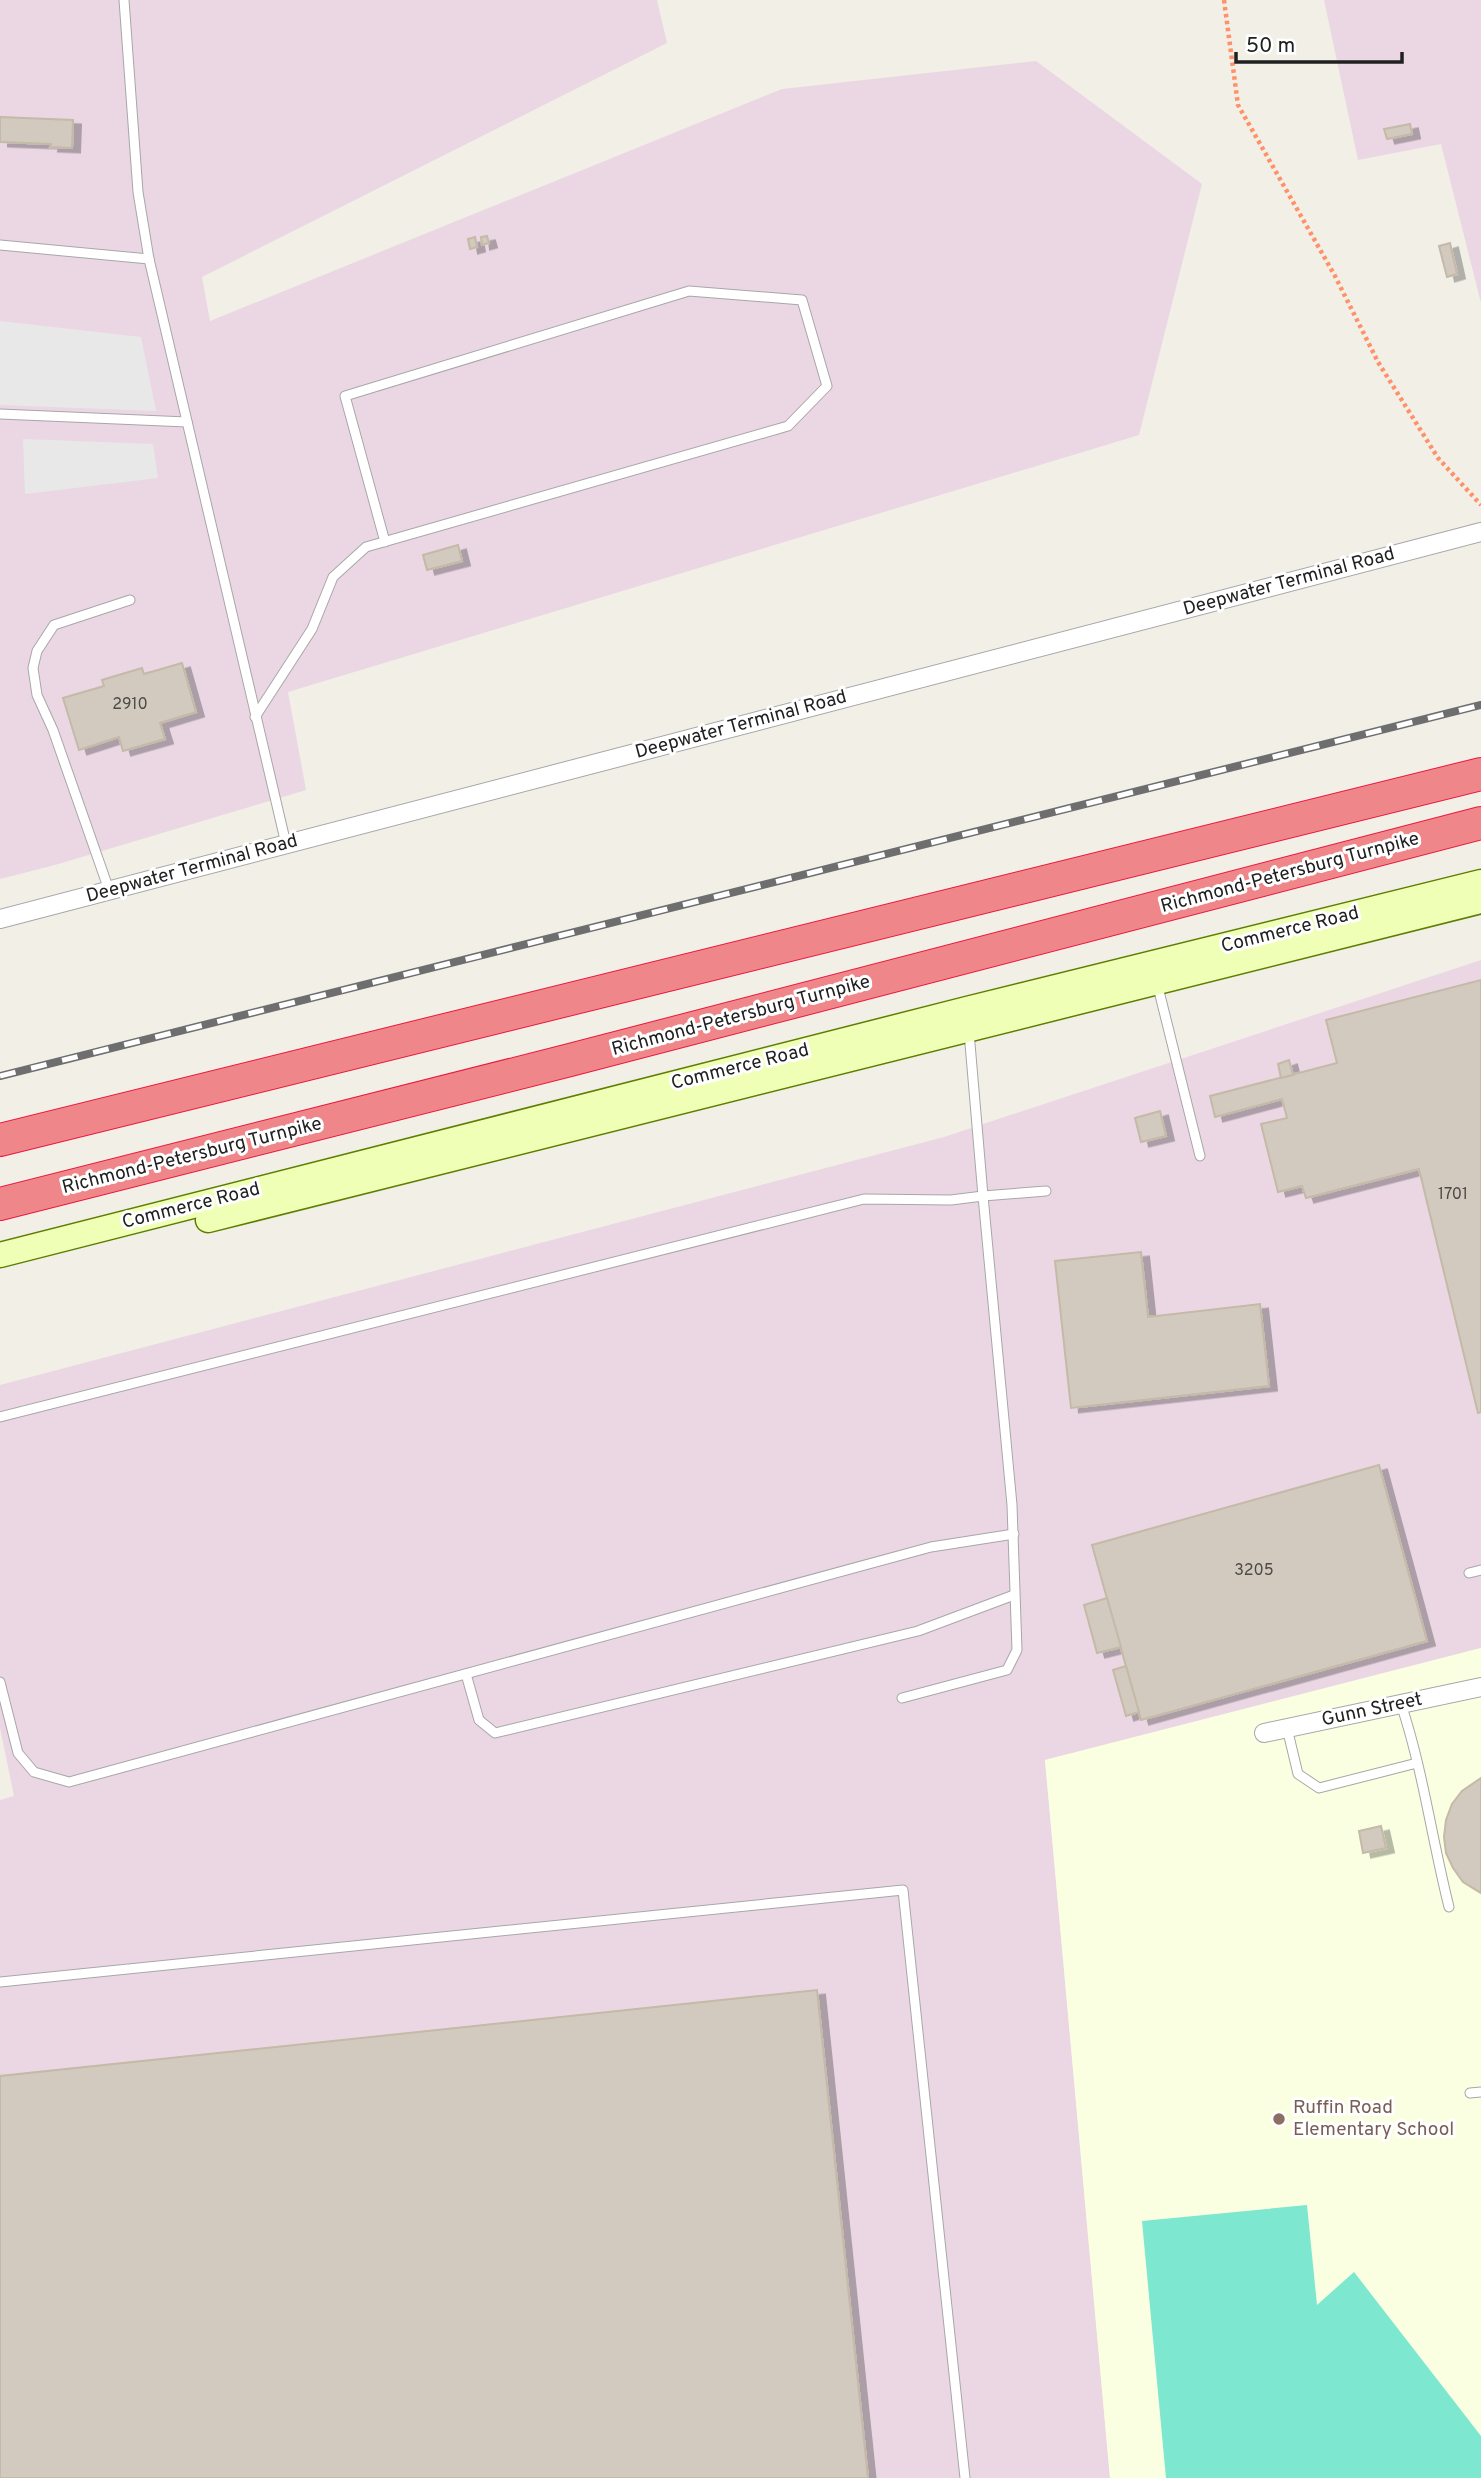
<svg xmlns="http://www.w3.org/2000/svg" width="1481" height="2478" font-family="Overpass,sans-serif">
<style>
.industrial{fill:#ebd7e4}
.education{fill:#faffe1}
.pitch{fill:#7de7cf}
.parking{fill:#e8e8e8}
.building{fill:#d2cabe;stroke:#c5b9a7;stroke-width:2;filter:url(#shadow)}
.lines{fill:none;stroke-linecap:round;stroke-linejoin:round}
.service-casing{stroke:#a7a7a7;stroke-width:11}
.minor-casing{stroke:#a7a7a7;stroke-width:20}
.secondary-casing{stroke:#5c7e00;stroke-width:27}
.motorway-casing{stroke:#eb183d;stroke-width:34}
.path{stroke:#ff9169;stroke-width:4.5;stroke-dasharray:3.5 3.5;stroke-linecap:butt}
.service{stroke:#fff;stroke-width:9}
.minor{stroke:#fff;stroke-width:18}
.secondary{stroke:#efffb6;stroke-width:24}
.motorway{stroke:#ef878a;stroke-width:32}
.rail-casing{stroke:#6e6e6e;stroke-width:8}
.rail{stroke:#fff;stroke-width:5;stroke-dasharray:16;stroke-linecap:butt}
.education-dot{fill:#8d6e63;stroke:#fff;stroke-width:2.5}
.labels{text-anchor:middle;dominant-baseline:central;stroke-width:6;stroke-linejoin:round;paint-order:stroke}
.number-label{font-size:16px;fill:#4c4a48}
.street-label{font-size:19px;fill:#202020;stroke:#fff}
.education-label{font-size:19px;fill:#785e54;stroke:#fff;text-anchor:start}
</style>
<defs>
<filter id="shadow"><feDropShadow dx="8" dy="4.5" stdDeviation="0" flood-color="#0004"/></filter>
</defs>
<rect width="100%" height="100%" fill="#f1efe6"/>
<g class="industrial">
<polygon points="0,0 657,0 667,43 202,277 210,321 782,89 1036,61 1202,184 1139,435 288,692 306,790 55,865 0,879"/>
<polygon points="1324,0 1481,0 1481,303 1441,144 1358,160"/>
<polygon points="1481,960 1481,1648 1045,1760 1110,2478 0,2478 0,1800 14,1796 0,1728 0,1385 944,1137"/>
</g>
<polygon class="education" points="1481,1648 1481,2478 1110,2478 1045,1760"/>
<polygon class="pitch" points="1307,2205 1317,2305 1354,2272 1481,2436 1481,2478 1166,2478 1142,2221"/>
<g class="parking">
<polygon points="0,321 141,337 156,411 0,405"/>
<polygon points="23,439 153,444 158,478 25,494"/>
</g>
<g class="building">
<polygon points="0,117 73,120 72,148 50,147 51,144 0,142"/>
<polygon points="1410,124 1412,134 1387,139 1384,129"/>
<polygon points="487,236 489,243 482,245 481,237"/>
<polygon points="475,237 477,247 470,249 468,239"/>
<polygon points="1450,243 1457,274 1447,277 1439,246"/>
<polygon points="458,545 462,561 427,570 423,555"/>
<polygon points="182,663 196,712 160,723 165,739 123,751 119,737 79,750 63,698 104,686 102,680 142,668 144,674"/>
<polygon points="1481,980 1481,1412 1478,1413 1419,1169 1306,1198 1302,1186 1278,1192 1261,1124 1287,1118 1282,1099 1215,1117 1210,1096 1337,1063 1326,1020"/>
<polygon points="1289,1060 1293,1075 1281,1078 1278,1064"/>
<polygon points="1160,1111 1166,1136 1141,1142 1135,1118"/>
<polygon points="1141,1252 1148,1317 1260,1304 1269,1386 1071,1408 1055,1261"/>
<polygon points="1379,1465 1427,1641 1141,1720 1092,1545"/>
<polygon points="1107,1598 1121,1647 1097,1653 1084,1605"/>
<polygon points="1126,1666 1139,1712 1126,1716 1113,1670"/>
<polygon points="1481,1778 1481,1893 1463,1882 1453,1868 1446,1853 1444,1837 1446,1820 1452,1804 1462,1791"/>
<polygon points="1381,1826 1386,1848 1363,1853 1359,1831"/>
<polygon points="817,1990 868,2478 0,2478 0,2076"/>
</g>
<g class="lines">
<g class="service-casing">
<g id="service">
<polyline points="124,0 138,192 149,259"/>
<polyline points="0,245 149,259 286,844"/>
<polyline points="0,414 187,422"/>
<polyline points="255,717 312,629 333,577 366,547 788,426 827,386 802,300 689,291 345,396 385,542"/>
<polyline points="109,890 53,730 37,695 33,668 37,651 54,625 130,600"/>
<polyline points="1157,983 1200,1156"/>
<polyline points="969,1032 983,1196 1046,1191"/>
<polyline points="0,1417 864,1199 951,1200 983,1196 1012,1505 1017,1650 1007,1670 902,1698"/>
<polyline points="1469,1573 1481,1570"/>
<polyline points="466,1674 479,1720 495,1733 918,1631 1014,1595"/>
<polyline points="0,1682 18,1753 34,1772 69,1782 931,1547 1014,1534"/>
<path d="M1401,1704C1423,1770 1432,1840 1449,1907"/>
<polyline points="1287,1728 1298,1774 1319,1788 1417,1763"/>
<polyline points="0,1982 903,1890 965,2478"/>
<polyline points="1470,2093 1481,2092"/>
</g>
</g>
<g class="minor-casing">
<g id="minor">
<polyline points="0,919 1481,532"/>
<polyline points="1264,1733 1481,1687"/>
</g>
</g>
<g class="secondary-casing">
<g id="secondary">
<polyline points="208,1220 1481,901"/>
<polyline points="0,1255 967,1009 1481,882"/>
</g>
</g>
<g class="motorway-casing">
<g id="motorway">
<polyline points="0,1140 1481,774"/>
<polyline points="0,1204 570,1060 1481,823"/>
</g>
</g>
<polyline class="path" points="1224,0 1238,105 1335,276 1378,362 1438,458 1481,505"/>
<use href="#service" class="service"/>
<use href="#minor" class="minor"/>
<use href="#secondary" class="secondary"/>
<use href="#motorway" class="motorway"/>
<g class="rail-casing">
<polyline id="rail" points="0,1076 1481,705"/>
</g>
<use href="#rail" class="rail"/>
</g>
<circle class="education-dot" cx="1279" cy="2119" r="7"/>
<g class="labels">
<g class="number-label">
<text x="130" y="705">2910</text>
<text x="1453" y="1195">1701</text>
<text x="1254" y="1571">3205</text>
</g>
<g class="street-label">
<text transform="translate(1289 582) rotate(-15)">Deepwater Terminal Road</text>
<text transform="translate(741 725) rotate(-15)">Deepwater Terminal Road</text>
<text transform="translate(192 869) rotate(-15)">Deepwater Terminal Road</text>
<text transform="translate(1290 873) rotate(-15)">Richmond-Petersburg Turnpike</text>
<text transform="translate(1290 930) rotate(-14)">Commerce Road</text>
<text transform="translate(741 1016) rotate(-15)">Richmond-Petersburg Turnpike</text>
<text transform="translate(740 1067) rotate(-14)">Commerce Road</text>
<text transform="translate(192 1156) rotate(-14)">Richmond-Petersburg Turnpike</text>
<text transform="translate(191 1206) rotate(-14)">Commerce Road</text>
<text transform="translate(1372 1710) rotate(-12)">Gunn Street</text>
</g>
<g class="education-label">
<text x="1293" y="2108">Ruffin Road<tspan x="1293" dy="22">Elementary School</tspan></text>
</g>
</g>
<path d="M1236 52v10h166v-10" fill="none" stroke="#202020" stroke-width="3.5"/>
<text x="1246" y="52" font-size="21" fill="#202020" stroke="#ffffff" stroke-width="5" paint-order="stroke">50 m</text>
</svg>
